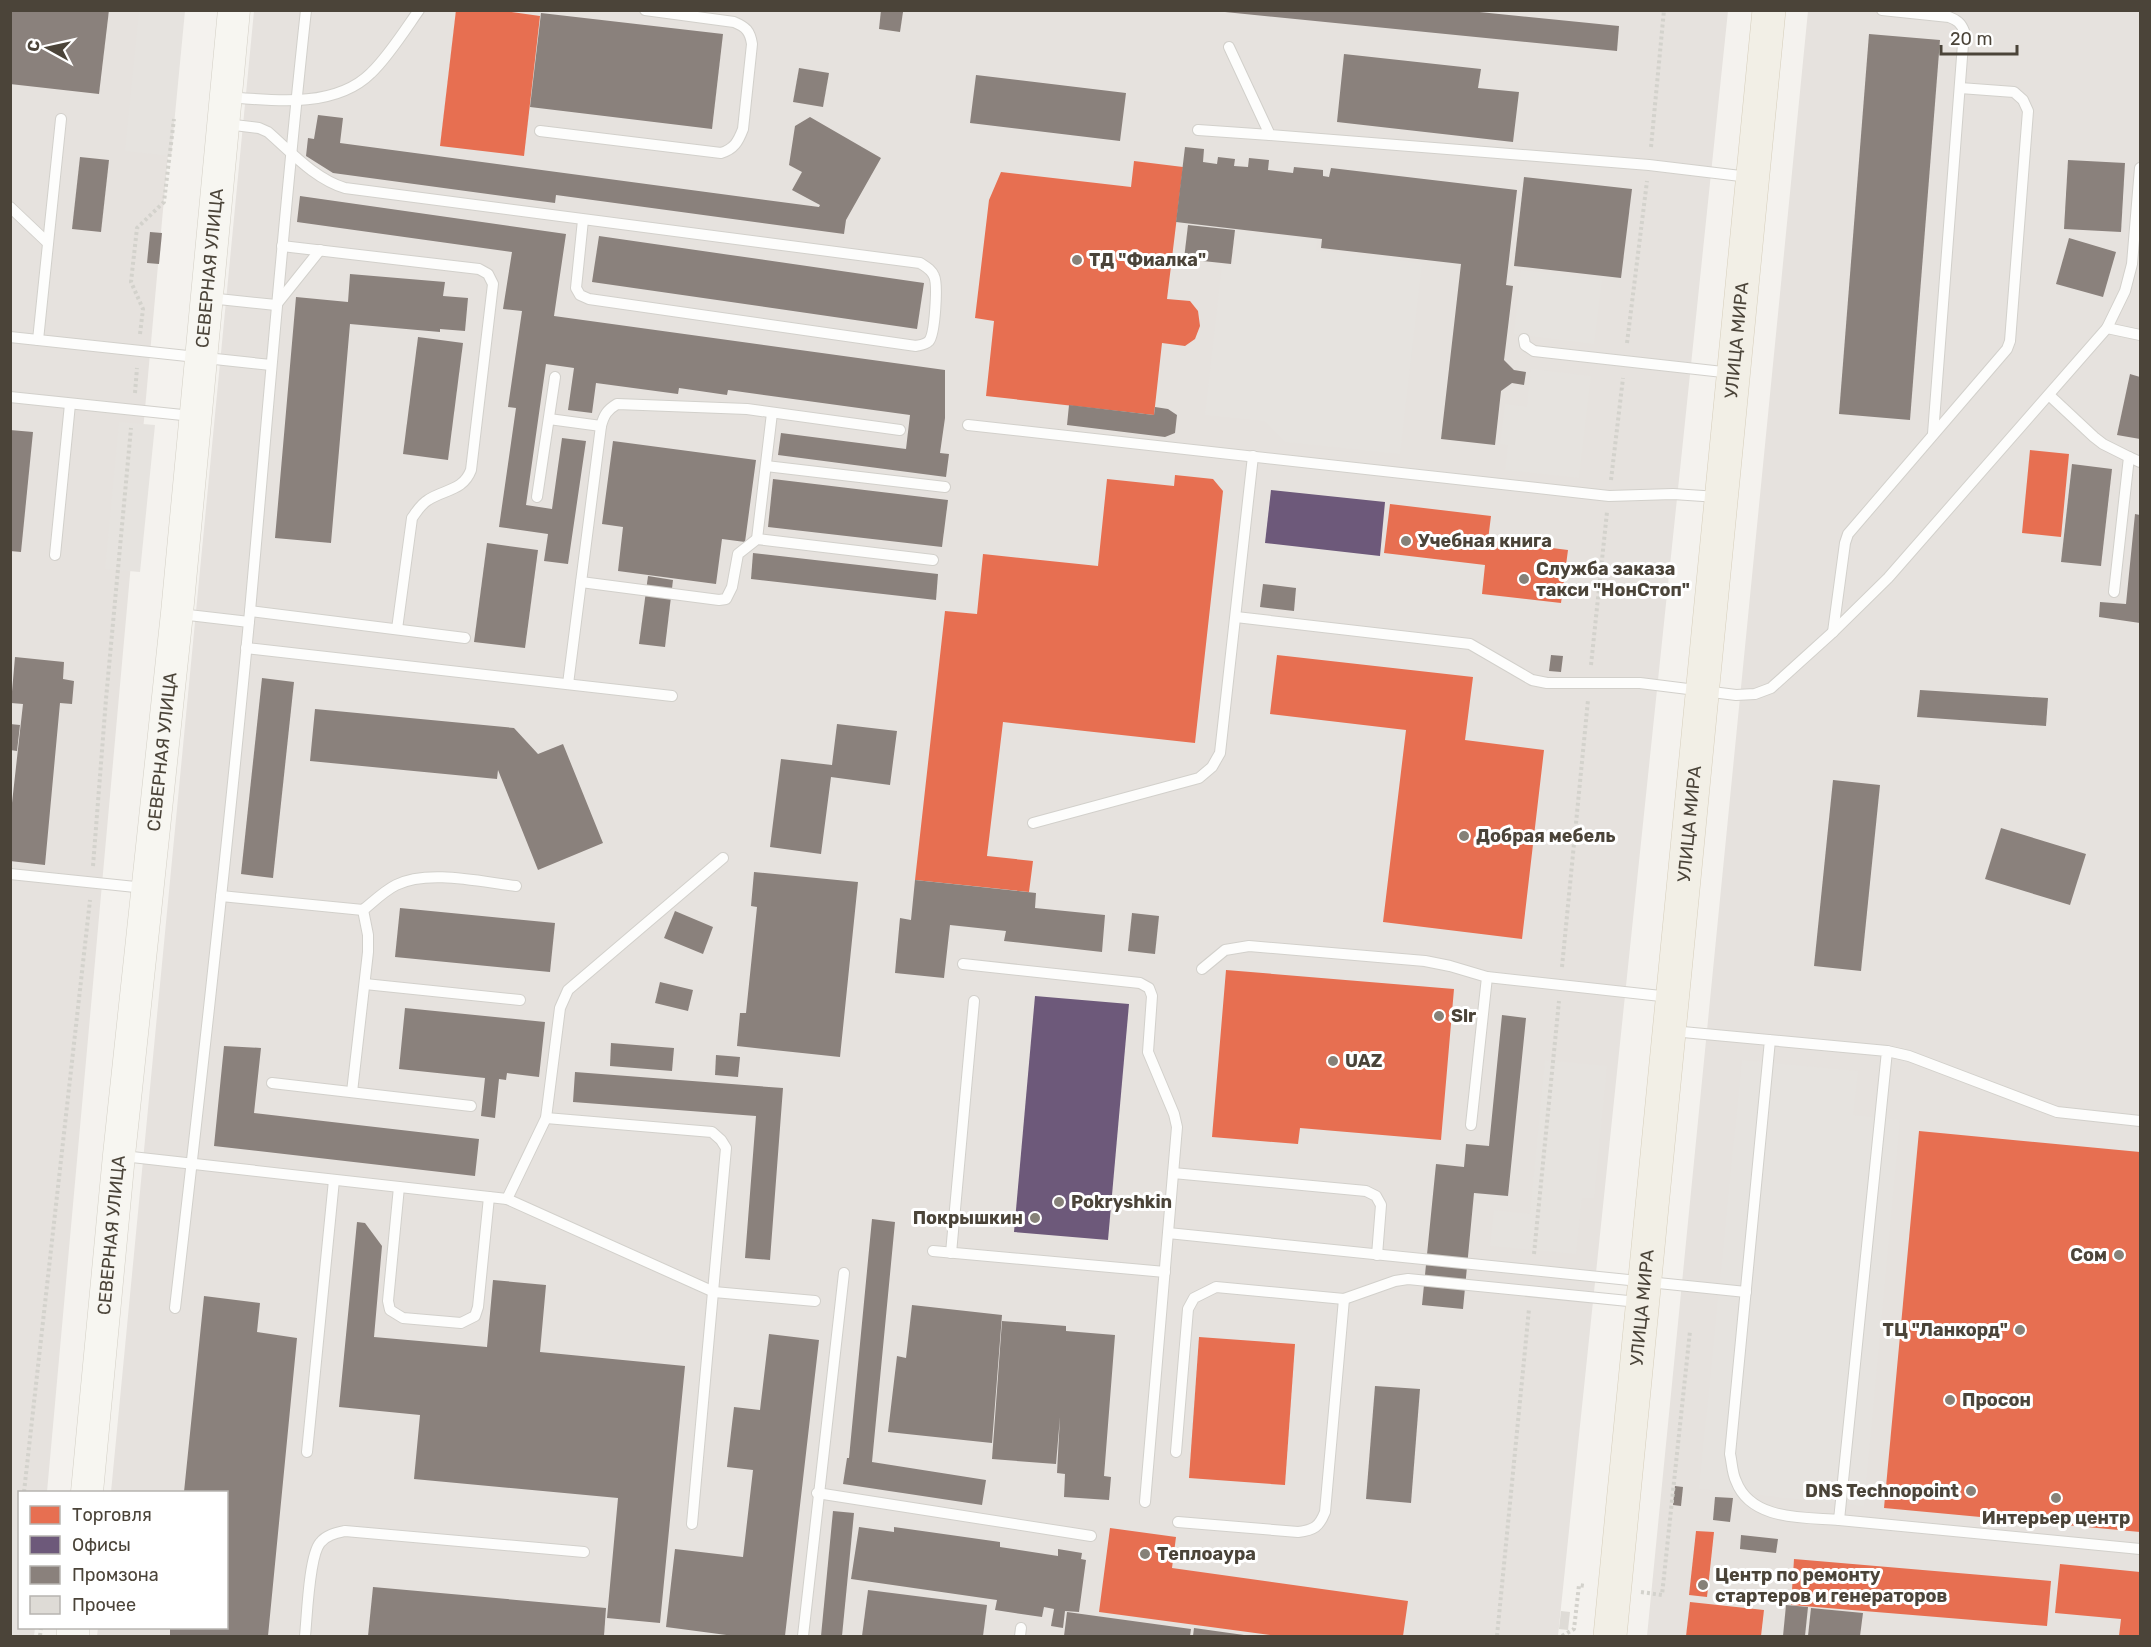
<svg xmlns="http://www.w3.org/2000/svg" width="2151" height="1647" font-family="Rubik,sans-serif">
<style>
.industrial{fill:#e6e2de}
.parking{fill:#e6e3df}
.shops{fill:#e76f51}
.offices{fill:#6d597a}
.industry{fill:#8a817c}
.building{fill:#dedbd6}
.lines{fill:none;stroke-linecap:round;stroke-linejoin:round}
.service-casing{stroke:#d2d0cb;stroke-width:12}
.secondary-casing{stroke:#d3cfc5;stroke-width:33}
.primary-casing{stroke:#d6cebb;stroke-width:34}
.path{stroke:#d3d2cc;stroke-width:4;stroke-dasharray:3 3;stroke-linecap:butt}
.service{stroke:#fdfdfc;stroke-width:10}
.secondary{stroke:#f7f6f1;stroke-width:32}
.primary{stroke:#f2efe6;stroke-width:33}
.poi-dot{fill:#868178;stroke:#fff;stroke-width:2}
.labels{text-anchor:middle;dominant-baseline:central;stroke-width:6;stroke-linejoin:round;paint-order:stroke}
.poi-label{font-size:18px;font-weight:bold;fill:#4b4439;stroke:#fff;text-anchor:start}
.street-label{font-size:18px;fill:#4b4439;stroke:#fff}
</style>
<rect width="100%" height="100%" fill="#f4f2ee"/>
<g class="industrial">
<polygon points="11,11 181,11 47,1492 20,1492 20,1628 35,1628 34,1636 11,1636"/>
<polygon points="254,11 1728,11 1558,1636 97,1636 98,1628 226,1628 226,1492 111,1492"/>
<polygon points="1808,11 2140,11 2140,1636 1647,1636"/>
</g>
<g class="parking">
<polygon points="139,11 185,11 171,156 125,151"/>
<polygon points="1237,230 1317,240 1316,250 1422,263 1400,454 1286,442 1265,421 1205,415 1222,265 1233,266"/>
<polygon points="1521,270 1602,280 1594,344 1514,334"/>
<polygon points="1531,369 1591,376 1579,478 1505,470 1508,445 1500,444 1505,404 1527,407"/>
<polygon points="119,422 155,425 140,572 105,569"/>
<polygon points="1545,1060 1607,1066 1594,1198 1582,1198 1576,1254 1490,1246 1494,1210 1530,1214"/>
<polygon points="1742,1060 1858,1071 1853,1115 1900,1120 1864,1506 1699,1489"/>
<polygon points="11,1526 13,1527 20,1536 19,1572 13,1636 10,1636"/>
</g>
<g class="shops">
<polygon points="456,10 497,10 540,16 524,156 440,146"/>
<polygon points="1134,161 1183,167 1167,299 1190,301 1198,311 1200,326 1195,339 1185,346 1162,343 1154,415 986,396 994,321 975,318 989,200 1001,172 1131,187"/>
<polygon points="2030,450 2069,454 2061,537 2022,533"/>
<polygon points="1175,475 1213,479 1223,491 1195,743 1003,722 987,856 1033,861 1029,892 915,880 945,611 977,614 983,554 1098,566 1107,479 1174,486"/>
<polygon points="1390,504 1491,516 1488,540 1568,550 1561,603 1482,594 1485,565 1384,553"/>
<polygon points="1277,655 1473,677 1465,740 1544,750 1522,939 1383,922 1406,730 1270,714"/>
<polygon points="1226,970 1454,989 1441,1140 1300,1128 1298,1144 1212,1137"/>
<polygon points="1919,1131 2140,1152 2140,1532 1884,1508"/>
<polygon points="1199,1337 1295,1344 1285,1485 1189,1478"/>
<polygon points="1110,1528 1176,1537 1172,1568 1408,1601 1403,1636 1277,1636 1099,1612"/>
<polygon points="1696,1531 1714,1532 1707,1597 1689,1595"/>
<polygon points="1794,1559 2051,1581 2047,1626 1791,1605"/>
<polygon points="2060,1564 2140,1572 2140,1636 2119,1636 2121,1619 2055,1613"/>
<polygon points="1690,1602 1764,1610 1761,1636 1686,1636"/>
</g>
<g class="offices">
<polygon points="1271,490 1385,502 1380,556 1265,543"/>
<polygon points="1035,996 1129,1004 1108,1240 1014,1232"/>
</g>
<g class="industry">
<polygon points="10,10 109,10 99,94 10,84"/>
<polygon points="881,10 903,12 900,32 879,29"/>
<polygon points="1225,10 1460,10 1619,26 1617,51 1225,12"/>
<polygon points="541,13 723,34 712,129 530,107"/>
<polygon points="1869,34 1940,40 1910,420 1839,414"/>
<polygon points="1344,54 1481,69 1478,88 1519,92 1513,142 1337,122"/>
<polygon points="799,68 829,73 823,107 793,102"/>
<polygon points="976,75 1126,93 1120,141 970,123"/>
<polygon points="318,115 343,118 340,143 819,207 820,205 792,190 802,172 789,165 795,126 810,117 881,158 846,220 844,234 556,195 555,203 333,173 306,156 308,138 314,139"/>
<polygon points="1185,147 1204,149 1203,162 1217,164 1218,157 1235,159 1234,166 1248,167 1249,158 1269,160 1268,170 1293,173 1294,167 1323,170 1323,176 1329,177 1331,168 1517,190 1506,285 1513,286 1504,360 1514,370 1526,372 1524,385 1512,383 1501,391 1495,445 1441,439 1461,264 1321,248 1322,239 1176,222"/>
<polygon points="80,157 109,160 101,232 72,229"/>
<polygon points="2068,160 2125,163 2121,232 2064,229"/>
<polygon points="1524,177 1632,189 1621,278 1514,266"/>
<polygon points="300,196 566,234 554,316 945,370 945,418 940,453 949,454 946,477 778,455 781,433 906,449 910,415 728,390 727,395 679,388 678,394 596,383 592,413 568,410 574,368 546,364 526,505 552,509 562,438 586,441 568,564 544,561 548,534 499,527 516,408 508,407 522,311 503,309 512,252 297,222"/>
<polygon points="1188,225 1235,230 1231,264 1184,259"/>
<polygon points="150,232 162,233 159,264 147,263"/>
<polygon points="599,236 924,283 917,329 592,282"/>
<polygon points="2069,238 2116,252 2103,297 2056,284"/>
<polygon points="350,274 445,282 443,296 468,298 465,331 440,329 440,332 350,324 331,543 275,538 296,297 348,302"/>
<polygon points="418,337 463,343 448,460 403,454"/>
<polygon points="2130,374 2140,377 2140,439 2117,435"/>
<polygon points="1069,405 1154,415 1155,407 1168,409 1177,415 1175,433 1165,437 1067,425"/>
<polygon points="10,430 33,432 21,552 10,551"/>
<polygon points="613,441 756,460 745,542 722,539 716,584 618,571 623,527 602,524"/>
<polygon points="2072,464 2112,469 2101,566 2061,562"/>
<polygon points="773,479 948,500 942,547 768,527"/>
<polygon points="2135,514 2140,515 2140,623 2099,617 2100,602 2126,604"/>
<polygon points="487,543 538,550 525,648 474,642"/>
<polygon points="753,553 938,574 936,600 751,579"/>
<polygon points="648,576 673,580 665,647 639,644"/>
<polygon points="1263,584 1296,588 1294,611 1260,607"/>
<polygon points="1551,655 1563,656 1561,672 1549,671"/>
<polygon points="15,657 64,662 63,679 74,681 72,704 60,703 45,865 10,861 10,821 23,704 11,703"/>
<polygon points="262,678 294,682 273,878 241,874"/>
<polygon points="1920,690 2048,698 2046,726 1917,717"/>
<polygon points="315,709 514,728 538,754 563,744 603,843 538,870 498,770 497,779 310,761"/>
<polygon points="10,724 20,725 17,751 10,750"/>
<polygon points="837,724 897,731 890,785 831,777 821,854 770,847 781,759 832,765"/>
<polygon points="1833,780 1880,785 1861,971 1814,966"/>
<polygon points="2001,828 2086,854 2070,905 1985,879"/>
<polygon points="754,872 858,882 840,1057 737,1046 740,1013 746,1013 757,907 751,906"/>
<polygon points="915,880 1036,893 1035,908 1105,915 1102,952 1004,941 1006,931 950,925 944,978 895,973 900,918 911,920"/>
<polygon points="400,908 555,923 550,972 395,957"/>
<polygon points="675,911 713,927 703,954 664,938"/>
<polygon points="1132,913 1159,916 1155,954 1128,951"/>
<polygon points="660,982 693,990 688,1011 655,1003"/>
<polygon points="405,1008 545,1022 539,1077 507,1073 506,1080 499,1079 495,1118 481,1116 485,1078 399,1069"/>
<polygon points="1502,1015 1526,1018 1508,1196 1474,1193 1463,1309 1422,1305 1436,1164 1464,1167 1466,1144 1489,1146"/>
<polygon points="611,1043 674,1048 672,1071 610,1066"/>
<polygon points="224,1046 261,1048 254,1113 479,1139 475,1176 214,1146"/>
<polygon points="716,1055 740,1057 738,1077 715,1075"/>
<polygon points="575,1072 783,1088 770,1260 745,1258 756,1116 573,1102"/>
<polygon points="872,1219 895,1222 872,1462 986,1480 982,1505 843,1484 847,1458 849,1458"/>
<polygon points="357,1222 365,1223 382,1246 374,1337 487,1347 493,1280 546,1285 540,1352 685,1366 660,1623 607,1618 618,1498 414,1479 420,1415 339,1407"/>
<polygon points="204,1296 260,1303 257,1332 297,1338 268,1636 170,1636 170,1628 226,1628 226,1492 184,1492"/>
<polygon points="912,1305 1002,1315 992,1443 888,1432 897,1356 906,1358"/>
<polygon points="1002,1321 1066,1326 1066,1331 1115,1335 1104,1476 1111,1477 1109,1500 1064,1497 1065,1474 1057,1473 1060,1417 1056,1464 992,1459"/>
<polygon points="769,1334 819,1340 785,1636 734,1636 666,1627 675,1549 743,1557 753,1470 727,1467 734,1407 760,1410"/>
<polygon points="1375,1386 1420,1389 1411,1503 1366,1499"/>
<polygon points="1675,1486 1683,1487 1681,1506 1673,1505"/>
<polygon points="1715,1497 1733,1498 1730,1522 1713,1520"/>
<polygon points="833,1511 854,1513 842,1636 821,1636"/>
<polygon points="859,1527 894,1532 894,1527 1000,1542 1000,1547 1058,1556 1058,1549 1082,1553 1081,1559 1086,1560 1079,1612 1065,1611 1063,1628 1051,1626 1054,1609 1044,1607 1042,1617 995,1610 997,1600 851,1579"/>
<polygon points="1741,1535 1778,1539 1776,1553 1740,1549"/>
<polygon points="373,1587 606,1608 604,1636 368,1636"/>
<polygon points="868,1590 987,1605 983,1636 862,1636"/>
<polygon points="1786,1605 1808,1607 1805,1636 1783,1636"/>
<polygon points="1811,1608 1863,1613 1860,1636 1808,1636"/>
<polygon points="1067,1612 1191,1629 1190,1636 1064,1636"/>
<polygon points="1194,1628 1244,1635 1244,1636 1193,1636"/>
</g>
<polygon class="building" points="1561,1611 1570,1612 1568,1630 1559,1629"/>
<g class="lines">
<g class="service-casing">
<g id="service">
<path d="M1882,10L1949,17C1957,20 1961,23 1964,31L1933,434"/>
<polyline points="1229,47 1270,135 1649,165 1749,177"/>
<path d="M229,97C275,101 336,108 371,73C388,57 405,30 419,10"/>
<path d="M226,124L259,128L268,132C292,153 315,179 345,188L920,263C926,267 931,269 934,276C938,284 935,334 929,341C925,345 920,345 916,346L589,299L580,295L576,288L583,220"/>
<polyline points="1198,130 1270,135"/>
<path d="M540,131L721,153C734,149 738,142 743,129L752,44C750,31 746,27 734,22L645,10"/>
<polyline points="10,207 48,243"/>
<path d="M282,246L479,269L488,274L493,284L471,470C463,491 445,489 428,500C421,504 417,511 412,518L397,629"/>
<polyline points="209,298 276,305 320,250"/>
<polyline points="2107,328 2140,335"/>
<polyline points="10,337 271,365"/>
<polyline points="1524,339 1525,345 1534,351 1732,373"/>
<polyline points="38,340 61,119"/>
<polyline points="2049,395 2094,437 2103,444 2129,457 2114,592"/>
<polyline points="10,397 192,416"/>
<polyline points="549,419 601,426"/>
<polyline points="968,425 1609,496 1673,494 1718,497"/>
<polyline points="2129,457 2140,462"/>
<polyline points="766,466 945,487"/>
<polyline points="537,497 555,377"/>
<polyline points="757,539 772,413"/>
<polyline points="55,555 70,404"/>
<polyline points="581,582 719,600 726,599 732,587 738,554 757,539 933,560"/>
<polyline points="250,611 465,638"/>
<polyline points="180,614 249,622"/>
<polyline points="1236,617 1470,644 1532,680 1547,683 1640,683 1736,695 1755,694 1771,688 1833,632 1888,578 2107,328 2125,291 2132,264 2140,168"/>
<polyline points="1833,632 1845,543 1848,534 2007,349 2010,341 2028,111 2023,100 2014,92 1960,88"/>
<polyline points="246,648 672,696"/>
<path d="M568,684L601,426C604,415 607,410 617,404L747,409L900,430"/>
<polyline points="1033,823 1199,778 1212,767 1220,753 1253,456"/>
<polyline points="10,874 145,888"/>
<path d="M221,896L363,910C373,902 384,891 396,885C428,869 481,882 516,886"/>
<polyline points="963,964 1140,983 1149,988 1152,996 1148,1052 1174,1114 1177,1127 1145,1502"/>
<polyline points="1202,969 1225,950 1249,946 1425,961 1450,966 1487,977 1670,997"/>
<polyline points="365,984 520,1000"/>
<path d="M1672,1031L1887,1051L1839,1520C1804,1517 1751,1521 1736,1481C1732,1473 1732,1462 1730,1454L1770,1040"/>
<polyline points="1887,1051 1909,1056 2057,1112 2140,1121"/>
<polyline points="272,1083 471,1106"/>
<polyline points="352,1092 368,952 368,935 363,910"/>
<polyline points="546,1118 712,1132 721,1140 726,1148 692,1524"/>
<polyline points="1471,1125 1487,977"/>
<polyline points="123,1156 507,1199 714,1292 815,1301"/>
<polyline points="1173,1173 1366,1191 1376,1196 1381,1205 1377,1255"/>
<polyline points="399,1187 388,1301 390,1310 403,1318 461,1323 475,1316 478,1307 489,1197"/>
<polyline points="507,1199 546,1118 560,1008 568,990 723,858"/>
<polyline points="1168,1233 1746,1292"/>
<polyline points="933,1251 1165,1272"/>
<polyline points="951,1253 974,1001"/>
<path d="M175,1308C202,1076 228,843 250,611C268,411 284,210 306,10"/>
<polyline points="307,1452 334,1180"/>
<polyline points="1176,1452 1188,1309 1194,1298 1216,1287 1344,1299 1395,1281 1408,1279 1638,1302"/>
<polyline points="817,1493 1091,1536"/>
<polyline points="1839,1520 2140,1549"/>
<path d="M1178,1522L1298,1532C1314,1530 1319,1527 1325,1512L1344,1299"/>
<path d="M305,1636C307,1617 309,1556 320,1543C326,1535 336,1533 345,1531L584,1552"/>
<polyline points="803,1636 844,1273"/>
<polyline points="1020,1636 1021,1628"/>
</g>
</g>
<g class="secondary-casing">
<g id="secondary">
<path id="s1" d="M87,1492L119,1155L177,613L234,10"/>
<polyline points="73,1636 73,1628"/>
</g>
</g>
<g class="primary-casing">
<g id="primary">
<path id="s2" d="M1610,1636L1769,10"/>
</g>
</g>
<g class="path">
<polyline points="1651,147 1664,10"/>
<polyline points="140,334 143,309 131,282 137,228 164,202 174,119"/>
<polyline points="1627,343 1647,181"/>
<polyline points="135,393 137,368"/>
<polyline points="1611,480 1623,378"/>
<polyline points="1591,665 1607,512"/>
<polyline points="93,866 106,699 131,428"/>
<polyline points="1562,967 1588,700"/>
<polyline points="1534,1254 1559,1001"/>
<polyline points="24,1492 90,900"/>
<polyline points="1641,1592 1662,1595 1690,1331"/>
<polyline points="40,1636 41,1628"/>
<polyline points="1497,1636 1529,1309"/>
<polyline points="1562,1636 1574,1629 1579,1585 1586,1586"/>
</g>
<use href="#service" class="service"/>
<use href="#secondary" class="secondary"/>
<use href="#primary" class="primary"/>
</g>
<g class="poi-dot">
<circle cx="1077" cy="260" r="6"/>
<circle cx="1406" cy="541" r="6"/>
<circle cx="1524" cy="579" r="6"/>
<circle cx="1464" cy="836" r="6"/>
<circle cx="1439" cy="1016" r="6"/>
<circle cx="1333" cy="1061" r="6"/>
<circle cx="1059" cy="1202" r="6"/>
<circle cx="1035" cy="1218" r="6"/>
<circle cx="2119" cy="1255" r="6"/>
<circle cx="2020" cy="1330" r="6"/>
<circle cx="1950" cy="1400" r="6"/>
<circle cx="1971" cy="1491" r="6"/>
<circle cx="2056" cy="1498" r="6"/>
<circle cx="1145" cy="1554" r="6"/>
<circle cx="1703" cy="1585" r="6"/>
</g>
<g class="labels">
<g class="poi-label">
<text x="1089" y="260">ТД "Фиалка"</text>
<text x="1418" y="541">Учебная книга</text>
<text x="1536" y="569">Служба заказа<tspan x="1536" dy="21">такси "НонСтоп"</tspan></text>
<text x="1476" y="836">Добрая мебель</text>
<text x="1451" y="1016">Slr</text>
<text x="1345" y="1061">UAZ</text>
<text x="1071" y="1202">Pokryshkin</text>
<text x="1023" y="1218" text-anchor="end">Покрышкин</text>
<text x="2107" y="1255" text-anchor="end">Сом</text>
<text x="2008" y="1330" text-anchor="end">ТЦ "Ланкорд"</text>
<text x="1962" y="1400">Просон</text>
<text x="1959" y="1491" text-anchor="end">DNS Technopoint</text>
<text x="2056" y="1518" text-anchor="middle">Интерьер центр</text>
<text x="1157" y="1554">Теплоаура</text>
<text x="1715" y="1575">Центр по ремонту<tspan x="1715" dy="21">стартеров и генераторов</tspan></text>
</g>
<g class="street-label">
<text stroke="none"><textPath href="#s1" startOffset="1230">СЕВЕРНАЯ УЛИЦА</textPath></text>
<text stroke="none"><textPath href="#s2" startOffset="1302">УЛИЦА МИРА</textPath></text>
<text stroke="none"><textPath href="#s1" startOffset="744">СЕВЕРНАЯ УЛИЦА</textPath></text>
<text stroke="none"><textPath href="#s2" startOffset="816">УЛИЦА МИРА</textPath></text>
<text stroke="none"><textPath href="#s1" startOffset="258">СЕВЕРНАЯ УЛИЦА</textPath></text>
<text stroke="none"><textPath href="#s2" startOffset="330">УЛИЦА МИРА</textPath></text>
</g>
</g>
<rect width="2151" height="1647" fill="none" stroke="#4b4439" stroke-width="24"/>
<rect x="18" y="1491" width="210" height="138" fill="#ffffff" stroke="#b7b4b0" stroke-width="1.5"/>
<rect x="30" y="1506" width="30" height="18" fill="#e76f51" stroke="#b7b4b0" stroke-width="1.5"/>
<text x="72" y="1521" font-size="18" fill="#4b4439">Торговля</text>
<rect x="30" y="1536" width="30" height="18" fill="#6d597a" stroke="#b7b4b0" stroke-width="1.5"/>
<text x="72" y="1551" font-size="18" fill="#4b4439">Офисы</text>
<rect x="30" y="1566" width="30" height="18" fill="#8a817c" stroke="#b7b4b0" stroke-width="1.5"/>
<text x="72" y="1581" font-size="18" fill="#4b4439">Промзона</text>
<rect x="30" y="1596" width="30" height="18" fill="#dedbd6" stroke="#b7b4b0" stroke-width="1.5"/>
<text x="72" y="1611" font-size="18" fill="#4b4439">Прочее</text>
<g transform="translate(48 48) rotate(278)" stroke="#ffffff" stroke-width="4.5" paint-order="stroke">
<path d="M0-4.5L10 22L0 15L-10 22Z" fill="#4b4439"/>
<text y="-9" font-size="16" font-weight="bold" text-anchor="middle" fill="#4b4439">С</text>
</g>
<path d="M1941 45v9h76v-9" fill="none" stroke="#4b4439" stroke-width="3"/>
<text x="1950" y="45" font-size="18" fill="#4b4439" stroke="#ffffff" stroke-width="4.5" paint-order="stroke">20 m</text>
</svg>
